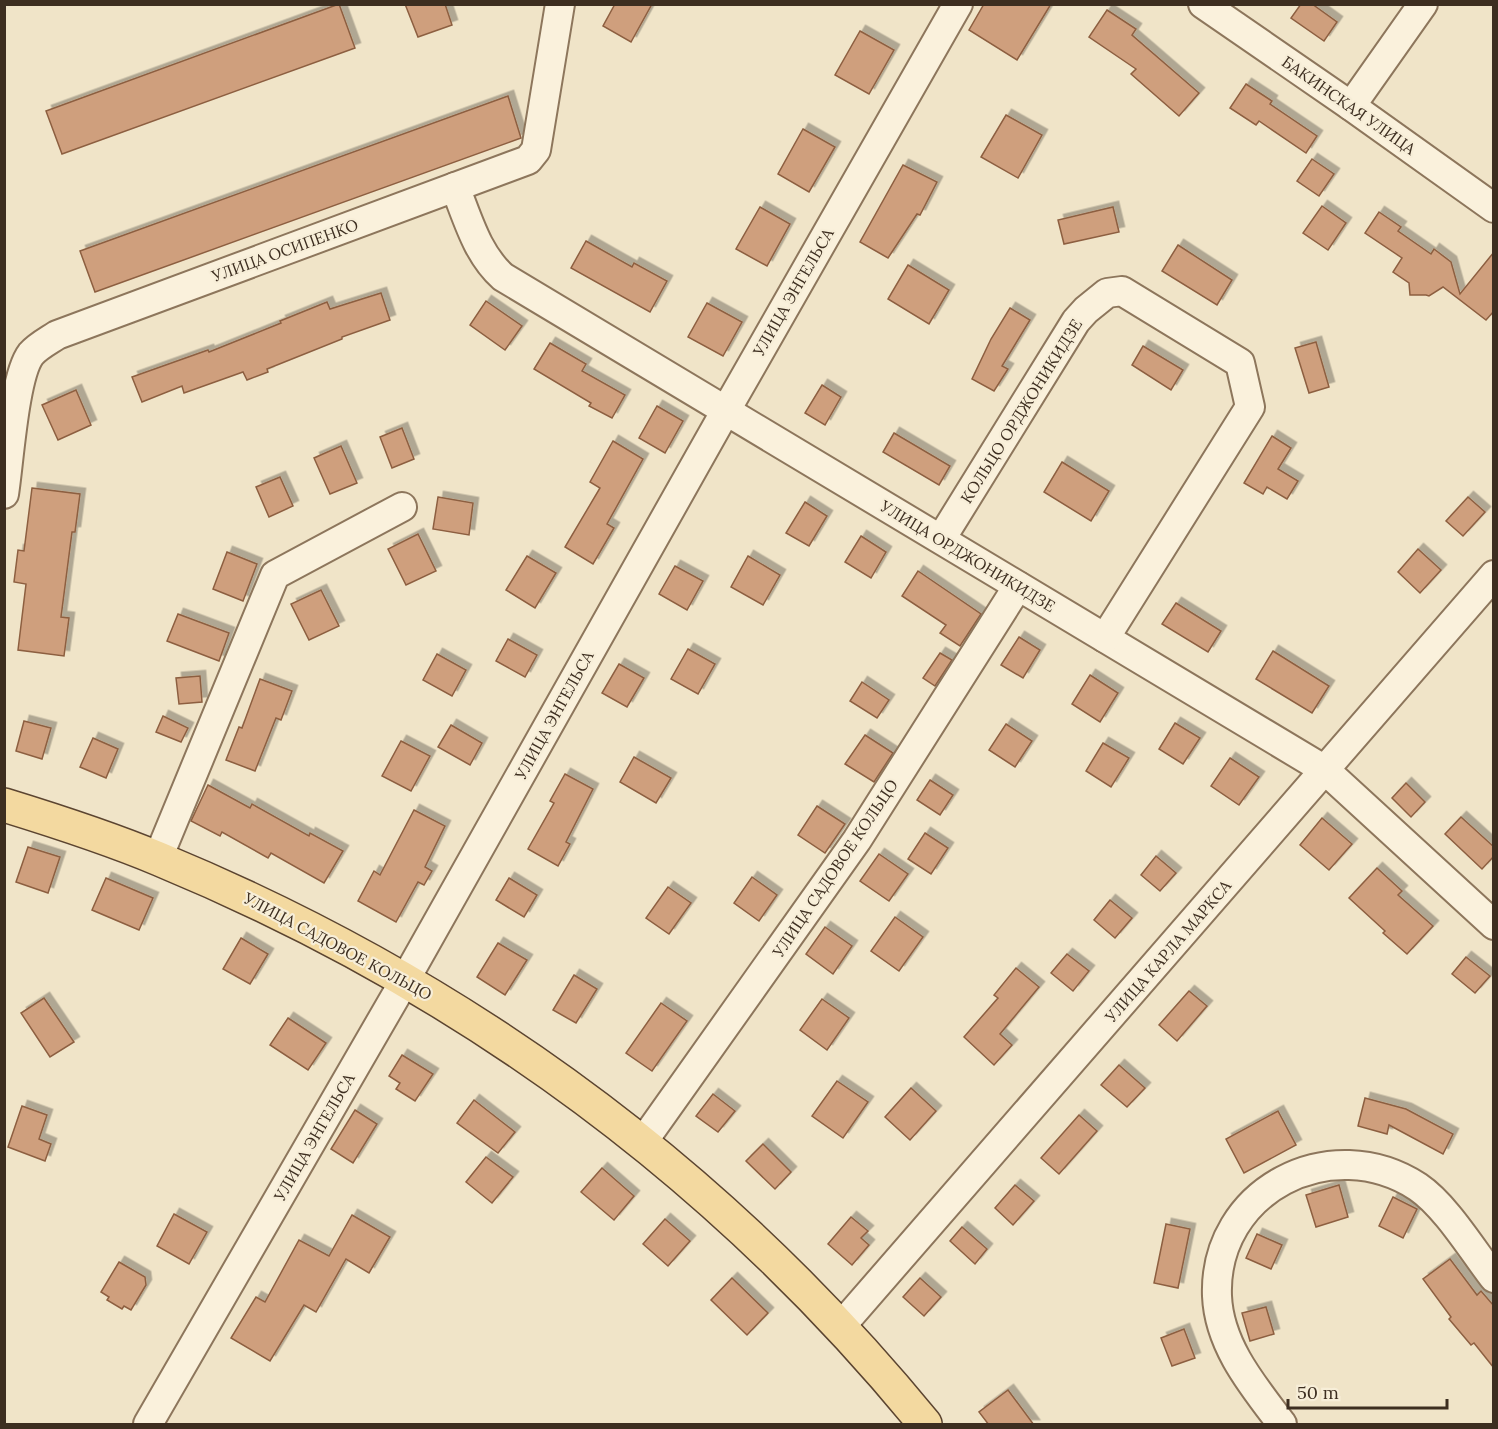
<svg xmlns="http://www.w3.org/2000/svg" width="1498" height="1429" font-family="Lora,serif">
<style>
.building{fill:#cf9f7d;stroke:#8d5f41;stroke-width:1.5;filter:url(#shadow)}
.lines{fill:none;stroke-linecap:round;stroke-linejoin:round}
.minor-casing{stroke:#8d765c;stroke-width:32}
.major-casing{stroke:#5b4430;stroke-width:36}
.minor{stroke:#faf1dc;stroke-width:28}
.major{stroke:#f3d9a0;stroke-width:33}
.labels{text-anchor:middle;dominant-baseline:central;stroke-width:4.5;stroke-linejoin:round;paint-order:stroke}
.street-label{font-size:16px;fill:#3d2e20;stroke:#f7eed8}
</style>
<defs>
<filter id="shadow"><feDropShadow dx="5.5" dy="-5.5" stdDeviation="0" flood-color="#0004"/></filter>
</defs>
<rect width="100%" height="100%" fill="#f0e4c8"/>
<g class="building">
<polygon points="339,4 355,48 62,154 46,111"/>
<polygon points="405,4 445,4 452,25 418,37"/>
<polygon points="615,4 652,4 631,42 603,26"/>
<polygon points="984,4 1051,4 1017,60 969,30"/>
<polygon points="1301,4 1312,4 1337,22 1324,41 1291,18"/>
<polygon points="1107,10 1136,29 1132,35 1199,93 1179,116 1131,74 1136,69 1089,37"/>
<polygon points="860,31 894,50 869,94 835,75"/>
<polygon points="1246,84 1272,101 1270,104 1317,136 1306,153 1259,121 1256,125 1230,108"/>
<polygon points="508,96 521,138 95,292 80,251"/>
<polygon points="1006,115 1042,135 1018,178 981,157"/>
<polygon points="803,129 835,147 809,192 778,174"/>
<polygon points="1312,159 1334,174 1319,196 1297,181"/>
<polygon points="903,165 937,182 920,215 917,214 888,258 860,242"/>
<polygon points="1322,206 1346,223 1328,250 1303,233"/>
<polygon points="760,207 790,224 767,266 736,249"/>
<polygon points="1113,207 1119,232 1064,244 1058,220"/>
<polygon points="1379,212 1401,227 1398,231 1431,254 1434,249 1451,262 1460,294 1494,252 1494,311 1486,320 1443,287 1429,296 1426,295 1410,295 1409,283 1393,272 1402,258 1365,233"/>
<polygon points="586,241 632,267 634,263 667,281 650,312 571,268"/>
<polygon points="1178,245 1232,280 1217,305 1162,271"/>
<polygon points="908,265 949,290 929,324 888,299"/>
<polygon points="381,293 390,320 342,337 342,339 267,369 268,372 247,380 243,372 184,393 182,386 142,402 132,377 208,350 209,352 281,323 280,321 327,302 330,309"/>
<polygon points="486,301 522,326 505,350 470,325"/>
<polygon points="707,303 742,322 723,356 688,337"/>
<polygon points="1010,308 1030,320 1002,366 1008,369 994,391 972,379 991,339"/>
<polygon points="1316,342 1329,387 1309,393 1295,348"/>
<polygon points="550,343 586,364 582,371 625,395 612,418 589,406 591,403 534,369"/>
<polygon points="1143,346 1183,370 1171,390 1132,365"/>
<polygon points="822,385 841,397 825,425 805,413"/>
<polygon points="76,390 91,425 58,440 42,405"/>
<polygon points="657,406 683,421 665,453 639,438"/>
<polygon points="402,428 414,459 392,468 380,437"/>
<polygon points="894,433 950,466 939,485 883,452"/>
<polygon points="1272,436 1291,448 1278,469 1298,481 1287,499 1267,487 1263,494 1244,483"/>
<polygon points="613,441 643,459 607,524 614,528 593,564 565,547 600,488 590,482"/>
<polygon points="341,446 357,483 330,494 314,458"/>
<polygon points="1062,462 1109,491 1091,521 1044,492"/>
<polygon points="280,477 293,506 269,517 256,487"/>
<polygon points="32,488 80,494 75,532 72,532 61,617 69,618 64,656 18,650 26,584 14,582 18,550 24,551"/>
<polygon points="438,497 473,503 469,535 433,529"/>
<polygon points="1468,497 1485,512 1463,536 1446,521"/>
<polygon points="805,502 827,516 809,546 786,533"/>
<polygon points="418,534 436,571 406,585 388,549"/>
<polygon points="861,536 886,552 871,578 845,562"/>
<polygon points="1418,549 1441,570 1420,593 1398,572"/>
<polygon points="227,552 257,564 243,601 213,589"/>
<polygon points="527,556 556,573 535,608 506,590"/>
<polygon points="748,556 780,575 763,605 731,587"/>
<polygon points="675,566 703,581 687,610 659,594"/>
<polygon points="918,571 981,614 960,646 940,633 946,625 902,596"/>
<polygon points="321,590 339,626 309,640 291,604"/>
<polygon points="1176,603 1221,631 1208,652 1162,624"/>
<polygon points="178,614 229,633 219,661 167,641"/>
<polygon points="1019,637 1040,650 1023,678 1001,665"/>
<polygon points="508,639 537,655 525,677 496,661"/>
<polygon points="688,649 715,664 698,694 671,679"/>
<polygon points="1273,651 1329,686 1312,713 1256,679"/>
<polygon points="940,653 952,660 935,686 923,678"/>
<polygon points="437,654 466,670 452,696 423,680"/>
<polygon points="619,664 644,678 627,707 602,693"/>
<polygon points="1090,675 1118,693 1100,722 1072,704"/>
<polygon points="200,676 202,702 179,704 176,678"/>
<polygon points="260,679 292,691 281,720 276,718 255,771 226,760 239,727 242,728"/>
<polygon points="862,682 889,700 877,718 850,701"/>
<polygon points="163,716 188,728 181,742 156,732"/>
<polygon points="24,721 51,728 42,759 16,751"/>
<polygon points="1175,723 1200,738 1183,764 1159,749"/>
<polygon points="1006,724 1032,741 1015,767 989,750"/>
<polygon points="451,725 482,743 470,765 438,747"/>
<polygon points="865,735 893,753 874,782 845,764"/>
<polygon points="93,738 118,749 106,778 80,767"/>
<polygon points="401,741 430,756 411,791 382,776"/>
<polygon points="1103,743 1129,758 1111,787 1086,771"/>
<polygon points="634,757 671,778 656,803 620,782"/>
<polygon points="1230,758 1259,777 1239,805 1211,786"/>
<polygon points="565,774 593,789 566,842 570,844 558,866 528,849 554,803 550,801"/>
<polygon points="930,780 953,795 940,815 917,800"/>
<polygon points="1406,783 1425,802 1411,817 1392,798"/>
<polygon points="208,785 250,808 252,804 309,836 310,833 343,851 324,883 271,853 268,858 222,832 220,836 191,821"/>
<polygon points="817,806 845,824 825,853 798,835"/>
<polygon points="414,810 445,826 425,867 432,871 424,885 418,882 396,922 358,901 374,871 380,875"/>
<polygon points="1461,817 1494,847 1494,856 1482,869 1445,834"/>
<polygon points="1322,818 1352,844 1329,870 1300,845"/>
<polygon points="925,833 948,848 931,874 908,859"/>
<polygon points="28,847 60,857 48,893 16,882"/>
<polygon points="879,854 908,874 889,901 860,881"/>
<polygon points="1156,856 1176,873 1160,891 1141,875"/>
<polygon points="1377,868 1402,891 1398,895 1433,926 1407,954 1383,933 1385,931 1349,898"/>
<polygon points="752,877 777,895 759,921 734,903"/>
<polygon points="106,878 153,898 139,930 92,910"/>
<polygon points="509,878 537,895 524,917 496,900"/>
<polygon points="668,887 691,903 669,934 646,918"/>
<polygon points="1110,900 1132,918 1115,938 1094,920"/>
<polygon points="895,917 923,937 899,971 871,951"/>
<polygon points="825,927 852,946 833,974 806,954"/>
<polygon points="241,938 268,954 250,984 223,969"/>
<polygon points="498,943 527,960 505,995 477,977"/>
<polygon points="1067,954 1089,971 1073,991 1051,973"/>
<polygon points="1466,957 1490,976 1475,993 1452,974"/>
<polygon points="1016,968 1039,987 1000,1034 1012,1045 994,1065 964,1037 998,998 994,995"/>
<polygon points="574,975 597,989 576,1023 553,1010"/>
<polygon points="1189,991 1207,1006 1177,1041 1159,1025"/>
<polygon points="44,998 74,1042 50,1057 21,1013"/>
<polygon points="822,999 849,1018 827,1050 800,1030"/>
<polygon points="661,1003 687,1021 652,1071 626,1053"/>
<polygon points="288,1018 326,1043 308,1070 270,1045"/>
<polygon points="402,1055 433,1074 415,1101 396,1089 400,1083 389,1076"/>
<polygon points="1119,1065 1145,1088 1127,1107 1101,1085"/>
<polygon points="837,1081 868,1102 843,1138 812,1116"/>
<polygon points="911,1088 936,1111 910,1140 885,1117"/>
<polygon points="713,1094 735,1111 718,1132 696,1116"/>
<polygon points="1365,1098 1406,1109 1453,1134 1443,1154 1389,1125 1387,1134 1358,1126"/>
<polygon points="474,1100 515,1132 498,1153 457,1123"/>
<polygon points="22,1106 47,1115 39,1139 51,1144 45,1161 8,1147"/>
<polygon points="355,1110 377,1124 353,1163 331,1149"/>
<polygon points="1278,1111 1296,1145 1244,1173 1226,1139"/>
<polygon points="1079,1115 1097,1131 1059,1174 1041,1158"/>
<polygon points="763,1144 791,1172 775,1189 746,1161"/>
<polygon points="486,1157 513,1177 492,1203 466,1182"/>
<polygon points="602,1168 634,1196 614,1220 581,1192"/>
<polygon points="1015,1185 1034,1201 1013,1225 995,1208"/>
<polygon points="1339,1185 1348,1217 1316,1227 1306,1195"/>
<polygon points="1393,1197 1417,1209 1403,1238 1379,1226"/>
<polygon points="174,1214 207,1232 189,1264 157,1246"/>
<polygon points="352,1215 390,1237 369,1273 346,1259 316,1312 304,1305 270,1361 231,1338 256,1297 265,1302 299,1240 329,1256"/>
<polygon points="851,1217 868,1231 861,1238 869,1245 852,1265 828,1244"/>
<polygon points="665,1219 690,1241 668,1266 643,1244"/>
<polygon points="1166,1224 1190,1229 1178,1288 1154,1283"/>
<polygon points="962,1227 987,1249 975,1264 950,1241"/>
<polygon points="1257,1234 1282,1245 1271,1269 1246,1258"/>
<polygon points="1450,1259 1477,1295 1481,1291 1494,1306 1494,1368 1474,1343 1471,1345 1449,1319 1451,1317 1423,1279"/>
<polygon points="119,1262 145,1277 146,1285 131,1310 124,1306 122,1309 107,1300 109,1297 101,1292"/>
<polygon points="732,1278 768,1313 747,1335 711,1300"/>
<polygon points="920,1278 941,1297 924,1316 903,1297"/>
<polygon points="1266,1307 1274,1334 1250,1341 1242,1313"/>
<polygon points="1184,1329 1195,1358 1172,1366 1161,1338"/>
<polygon points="1008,1390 1034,1425 989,1425 979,1412"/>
</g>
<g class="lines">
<g class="minor-casing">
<g id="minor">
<polyline points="1203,4 1351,106 1494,208"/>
<polyline points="1351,106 1423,4"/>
<path d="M455,187C468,219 477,254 503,277L1325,770L1494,925"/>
<path d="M4,494C9,463 14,376 31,354C38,346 48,341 57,335L528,160L536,150L560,4"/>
<polyline points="941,539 1076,321 1086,310 1107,293 1122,291 1240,363 1250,407 1105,638"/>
<polyline points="158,858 275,575 402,507"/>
<polyline points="642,1143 857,840 1018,586"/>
<polyline points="841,1326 1494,575"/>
<polyline points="148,1424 405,980 725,412 958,4"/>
<path d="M1282,1424C1254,1387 1219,1346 1217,1296C1213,1190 1331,1130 1418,1187C1446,1206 1473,1251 1494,1278"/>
</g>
</g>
<g class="major-casing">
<path id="major" d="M4,805C56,821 109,838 159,859C461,984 719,1172 925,1424"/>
</g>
<use href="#minor" class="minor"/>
<use href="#major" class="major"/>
</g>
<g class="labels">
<g class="street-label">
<text transform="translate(1349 105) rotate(35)">БАКИНСКАЯ УЛИЦА</text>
<text transform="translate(285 250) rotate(-20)">УЛИЦА ОСИПЕНКО</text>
<text transform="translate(793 292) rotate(-60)">УЛИЦА ЭНГЕЛЬСА</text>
<text transform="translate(1021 411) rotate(-58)">КОЛЬЦО ОРДЖОНИКИДЗЕ</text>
<text transform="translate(968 556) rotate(31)">УЛИЦА ОРДЖОНИКИДЗЕ</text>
<text transform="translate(554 715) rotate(-61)">УЛИЦА ЭНГЕЛЬСА</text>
<text transform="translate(835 868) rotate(-56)">УЛИЦА САДОВОЕ КОЛЬЦО</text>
<text transform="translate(338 946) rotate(28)">УЛИЦА САДОВОЕ КОЛЬЦО</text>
<text transform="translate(1168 951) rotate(-49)">УЛИЦА КАРЛА МАРКСА</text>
<text transform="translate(314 1137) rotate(-60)">УЛИЦА ЭНГЕЛЬСА</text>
</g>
</g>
<rect width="1498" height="1429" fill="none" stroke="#3d2e20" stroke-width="12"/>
<path d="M1288 1399v9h159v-9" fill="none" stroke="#3d2e20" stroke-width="3"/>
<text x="1297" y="1399" font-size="18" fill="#3d2e20" stroke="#f7eed8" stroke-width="4.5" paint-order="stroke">50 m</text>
</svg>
